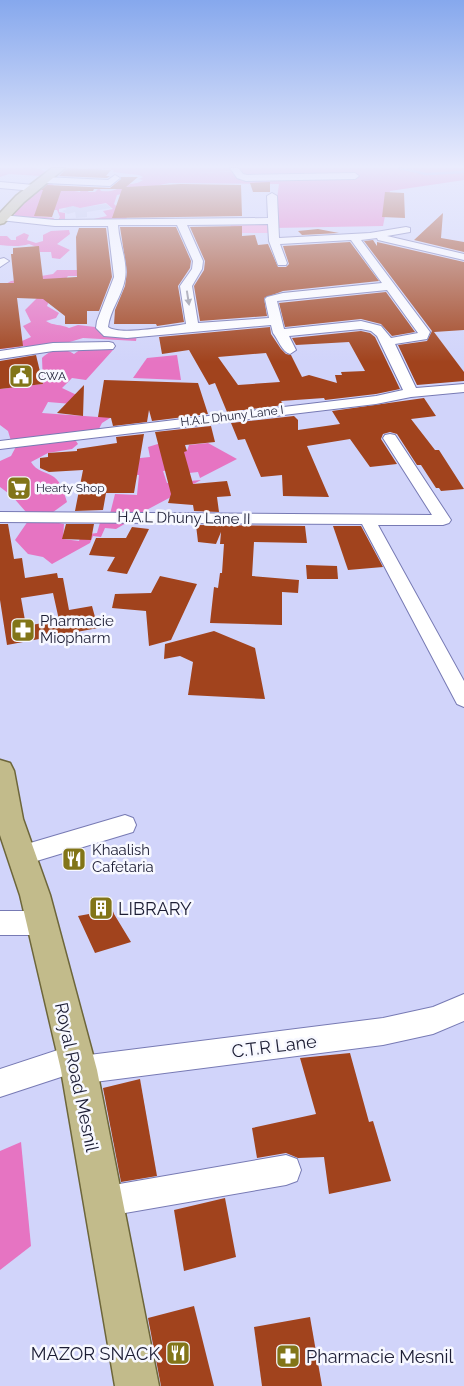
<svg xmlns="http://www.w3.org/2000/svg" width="464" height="1386" font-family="Raleway,sans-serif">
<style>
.built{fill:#bfc3ec}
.green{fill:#f59ed7}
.forest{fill:#e674c2}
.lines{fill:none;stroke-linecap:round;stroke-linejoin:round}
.stream{stroke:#9397f4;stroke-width:2.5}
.building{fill:#a1431d;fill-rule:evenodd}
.minor-casing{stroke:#777ab4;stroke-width:2}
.major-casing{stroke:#6d663a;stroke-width:3}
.minor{fill:#fff;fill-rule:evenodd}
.major{fill:#c2bb8b;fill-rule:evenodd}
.oneway{fill:#9999a4}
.labels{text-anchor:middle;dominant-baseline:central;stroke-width:5;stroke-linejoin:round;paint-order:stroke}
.far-poi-label{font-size:12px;fill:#1c1d34;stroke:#f7f8ff;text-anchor:start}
.far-street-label{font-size:12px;fill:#1c1d34;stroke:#f7f8ff}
.street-label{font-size:15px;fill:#1c1d34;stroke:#f7f8ff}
.poi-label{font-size:15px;fill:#1c1d34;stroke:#f7f8ff;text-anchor:start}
.near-poi-label{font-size:18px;fill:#1c1d34;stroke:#f7f8ff;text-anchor:start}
.near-street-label{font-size:18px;fill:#1c1d34;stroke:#f7f8ff}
</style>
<rect width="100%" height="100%" fill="#d1d4fa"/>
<polygon class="built" points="106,204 111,208 87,212 87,217 76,218 75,212 68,214 62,211 67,209 63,207 72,205 79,208"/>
<polygon class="green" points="267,223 269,233 233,233 230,224"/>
<g class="forest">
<path d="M0,168C15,169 37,163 48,174L40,176L9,174L0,177Z"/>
<path d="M86,168H234L236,171L197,173L241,171L238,168H464V180L390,191L383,226L273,228L279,184L169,183L117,195L114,204L127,216L126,221H85L107,216L103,211L113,209L106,203L80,208L73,206L59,209V212L65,213V221L58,220L60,217L57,210H38L36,216L54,218L53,220L14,216C16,204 27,200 36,194L35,191L49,183L54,185L52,187L80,192L82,187L89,192H95L99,188L101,191C111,192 116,190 124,186C130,183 136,185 143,180L139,179L143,177L139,175L113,172L114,170L102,169L100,173Z"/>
<path d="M69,230L70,234L57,244L70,250L60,259L52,258L51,252H40L39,248L29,244C20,247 10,246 0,245V236H7L11,240H16V237L24,233L29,235L27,240L36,243L43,241V235L51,231Z"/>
<path d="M57,270H78L84,276H68L49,301L47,306L59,313L56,318L46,321C53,326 61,324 69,328L78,325L95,327L102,332L137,334L136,341L83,338L53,347L26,346L0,349V343L22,341L31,337L23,326L31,322L25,310L37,298L4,285L11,281L53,274Z"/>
<path d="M92,348L113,350L86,380L72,378L62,388L81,397L72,404L48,402L42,413L98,417L106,402L113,398L110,418L102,423L98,431L72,435L78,444L72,449L48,453L31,462C37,472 45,471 54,477C62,483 64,493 67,502L49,515L26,512L12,496L0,487V461L11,456L19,441H11L8,431L0,425V389L43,384L42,358C51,349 63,347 74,354L81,349Z"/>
<polygon points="177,355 181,380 133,378 147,358"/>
<polygon points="161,443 164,454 187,451 189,445 208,443 237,459 200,478 198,472 189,473 187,469 163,471 167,483 201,480 182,490 171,490 171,497 139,514 110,514 115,494 137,495 139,475 117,475 121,460 150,457 148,447"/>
<polygon points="101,519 133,519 116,529 105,528 101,537 93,536 90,543 52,564 43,557 28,554 15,540 28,521 44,520 64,524 63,539 79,541 81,535 97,533"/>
<polygon points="21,1142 31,1246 0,1270 0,1151"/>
</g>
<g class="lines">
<polyline class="stream" points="400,168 426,174 464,172"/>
</g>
<g class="building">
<polygon points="67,168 111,170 106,176 110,176 107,178 59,176"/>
<polygon points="121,177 138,177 126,187 181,184 241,185 242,216 112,218 122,189 94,189 93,191 61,191 52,217 34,216 43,190 41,190 47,185 110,188 121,179"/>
<polygon points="270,182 270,192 253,192 250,183"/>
<polygon points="385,192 404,193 405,218 382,217"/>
<polygon points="443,213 441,238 464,242 464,252 414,240"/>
<polygon points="242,226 242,236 255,235 258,245 268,244 278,267 286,267 289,264 283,246 350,242 379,281 283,291 264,298 267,316 200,321 194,286 204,270 205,261 190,227"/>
<polygon points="120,227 176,227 191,261 190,268 178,286 184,322 157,326 156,324 114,324 115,310 125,286 127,272"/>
<polygon points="79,228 106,228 112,277 99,311 87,311 87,324 65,324 65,316 43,299 17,298 23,346 0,349 0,283 14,283 11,254 13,254 13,248 39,246 43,279 77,277 76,237"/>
<polygon points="318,229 339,233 302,235 298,231"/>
<polygon points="373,240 377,246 377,242 464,262 464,330 434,332 464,372 464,381 417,385 398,345 427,341 432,331 364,241"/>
<polygon points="386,292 415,332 392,336 381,324 361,319 285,327 279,303"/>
<path d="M270,327L271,334L281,349L286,354L291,355L302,377L309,375L337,383L335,375H342L341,372L365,371L349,342L296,345L292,338L361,331L370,333L375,337L400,389L376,394L325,400L324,398L281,401L284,405L227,412L215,383L209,385L189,350L162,354L159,337ZM266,353L280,382L238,385L218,357Z"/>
<polygon points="36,355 43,384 0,389 0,361"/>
<polygon points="104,380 198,383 208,414 152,421 149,410 147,422 113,426 111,418 98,417"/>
<polygon points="84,385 83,416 57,413"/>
<polygon points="424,398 436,416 411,419 435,450 439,450 464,489 441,491 439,488 436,488 421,465 417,465 397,434 390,432 383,434 381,439 397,464 370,467 350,439 307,446 329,497 283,496 282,475 261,477 245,439 238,440 231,423 294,416 298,420 298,430 340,424 332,411"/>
<polygon points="211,426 215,442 185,445 187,451 184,452 193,484 227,481 231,496 217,497 219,512 194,511 193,505 168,503 171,494 155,432"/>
<polygon points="144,434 134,493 106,493 103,510 75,511 83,470 49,472 40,468 40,458 48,457 48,453 77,451 77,449 117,443 116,437"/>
<path d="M0,524H8L14,559L22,558L25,578L57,573L58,578H63L69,610L92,606L98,628L7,645L0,600ZM53,593L59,620L26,626L21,598Z"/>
<polygon points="66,524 94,524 91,540 62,539"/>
<polygon points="196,525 305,526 307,543 254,542 252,576 299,580 298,593 282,592 282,625 210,623 214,587 218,588 220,573 222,573 224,544 220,544 221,532 216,544 198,542"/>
<polygon points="333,526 361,526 383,567 348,570"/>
<polygon points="132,527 149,529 127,574 107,571 115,557 89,555 96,538 126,538"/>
<polygon points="306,565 337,566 338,579 307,579"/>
<polygon points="160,576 197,584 171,640 149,646 146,611 112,608 115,594 151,593"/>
<polygon points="214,631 255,648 265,699 188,695 193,662 180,656 164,659 165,644"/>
<polygon points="91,897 108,898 114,914 131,942 95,953 78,916 89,914"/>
<polygon points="350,1053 369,1122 373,1121 391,1181 329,1194 324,1157 298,1158 286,1153 257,1158 252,1128 316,1114 300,1058"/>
<polygon points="140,1079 157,1176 121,1182 103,1088"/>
<polygon points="225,1198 236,1257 184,1271 174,1210"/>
<polygon points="194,1306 214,1386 161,1386 148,1318"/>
<polygon points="310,1317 322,1386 262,1386 254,1327"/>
</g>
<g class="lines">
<g class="minor-casing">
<g id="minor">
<polygon points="230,168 238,168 243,174 247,175 355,173 359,176 355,179 246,181 237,178"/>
<polygon points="115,175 120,178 110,186 45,183 40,180 45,177 108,180"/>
<polygon points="0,182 34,185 39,188 34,191 0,188"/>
<path d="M272,193L277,196L279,238L370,233L406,227L410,228V232L387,236L464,254V260L378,240L377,238L361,240L430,332L427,339L395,344L416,388L464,384V392L411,397L376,404L0,449V441L376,396L403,390L377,336L371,331L361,329L289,336L296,350L290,354C282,352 278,339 273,333L271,325L127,338L104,336L96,328L97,321L114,277L108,226H55L0,220V216L2,215L55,220L268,218L267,196ZM268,224L269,241L278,265H286L287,263L280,244L351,240L382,283L283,293L267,297L265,299L269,318L198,323L192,286L202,269L203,261L187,225ZM118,225H177L193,261L192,269L180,286L186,324C171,326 119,336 108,327C110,310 122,296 125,279C128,261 119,244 118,225ZM387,290L418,333L391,338L381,326L361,321L284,329L277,301Z"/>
<polygon points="4,258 9,261 0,267 0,259"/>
<polygon points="109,342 113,343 115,346 113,349 53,351 0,359 0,351 53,343"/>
<polygon points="390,434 395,435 451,520 449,523 443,525 378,525 464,681 464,707 457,704 362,524 0,522 0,512 432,515 383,438 385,435"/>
<polygon points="125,815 133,818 136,825 133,832 20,866 12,863 8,856 12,849 20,846"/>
<polygon points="0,911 42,911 51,915 54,923 51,931 42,935 0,935"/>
<polygon points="464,994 464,1021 433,1034 383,1045 79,1084 69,1080 67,1075 0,1097 0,1069 76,1044 86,1048 89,1055 383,1018 433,1007"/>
<polygon points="286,1155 297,1159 301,1170 297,1181 286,1185 102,1217 91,1213 87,1202 91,1191 102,1187"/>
</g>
</g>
<g class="major-casing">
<g id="major">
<polygon points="52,168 65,168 24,202 4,223 0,224 0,213 16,196"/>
<polygon points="0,760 10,763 14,771 23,819 50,895 97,1070 159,1386 115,1386 61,1070 20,895 0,835"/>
</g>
</g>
<use href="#minor" class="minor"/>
<use href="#major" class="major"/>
</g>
<defs><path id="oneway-solid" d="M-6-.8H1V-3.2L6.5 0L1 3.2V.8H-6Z" transform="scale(1.25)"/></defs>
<use class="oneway" href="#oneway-solid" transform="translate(188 298) rotate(81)"/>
<linearGradient id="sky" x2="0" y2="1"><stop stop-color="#86a8ed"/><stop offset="0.46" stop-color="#eaecfd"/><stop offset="1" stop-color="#eaecfd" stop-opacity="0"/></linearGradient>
<rect width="464" height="362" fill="url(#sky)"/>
<defs>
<g id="civic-square" transform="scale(1.25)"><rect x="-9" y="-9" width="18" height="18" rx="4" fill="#827518" stroke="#f7f8ff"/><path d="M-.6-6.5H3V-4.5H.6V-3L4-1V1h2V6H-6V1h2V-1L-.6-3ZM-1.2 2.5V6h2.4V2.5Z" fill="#fff"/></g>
<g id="supermarket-square" transform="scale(1.25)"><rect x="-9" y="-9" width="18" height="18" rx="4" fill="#827518" stroke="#f7f8ff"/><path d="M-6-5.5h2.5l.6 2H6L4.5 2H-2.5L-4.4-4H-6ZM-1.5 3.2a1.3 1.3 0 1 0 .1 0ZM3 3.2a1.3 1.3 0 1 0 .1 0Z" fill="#fff"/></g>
<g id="pharmacy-square" transform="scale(1.25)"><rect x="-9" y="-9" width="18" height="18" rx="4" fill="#827518" stroke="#f7f8ff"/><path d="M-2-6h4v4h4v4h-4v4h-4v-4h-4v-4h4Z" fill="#fff"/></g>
<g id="restaurant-square" transform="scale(1.25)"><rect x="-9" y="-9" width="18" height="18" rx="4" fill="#827518" stroke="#f7f8ff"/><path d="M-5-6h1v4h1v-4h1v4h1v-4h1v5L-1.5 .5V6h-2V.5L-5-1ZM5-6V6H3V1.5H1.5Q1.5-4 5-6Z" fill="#fff"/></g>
<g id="building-square" transform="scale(1.25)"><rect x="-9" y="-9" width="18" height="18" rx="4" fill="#827518" stroke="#f7f8ff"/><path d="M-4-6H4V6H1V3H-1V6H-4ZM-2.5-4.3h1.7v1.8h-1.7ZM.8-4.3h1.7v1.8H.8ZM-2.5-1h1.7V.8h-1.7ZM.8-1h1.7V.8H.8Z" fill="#fff"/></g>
</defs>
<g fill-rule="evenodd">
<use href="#civic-square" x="21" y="376"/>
<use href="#supermarket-square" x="19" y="488"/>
<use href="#pharmacy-square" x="23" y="630"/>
<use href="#restaurant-square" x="74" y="859"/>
<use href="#building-square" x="101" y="908"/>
<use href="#restaurant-square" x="178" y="1353"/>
<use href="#pharmacy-square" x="288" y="1356"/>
</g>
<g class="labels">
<g class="far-poi-label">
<text x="38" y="376">CWA</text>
<text x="36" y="488">Hearty Shop</text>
</g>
<g class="far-street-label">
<text transform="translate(232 416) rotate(-7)">H.A.L Dhuny Lane I</text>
</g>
<g class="street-label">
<text transform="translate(184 518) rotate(1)">H.A.L Dhuny Lane II</text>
</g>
<g class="poi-label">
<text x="40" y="621">Pharmacie<tspan x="40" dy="17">Miopharm</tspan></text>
<text x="92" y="850">Khaalish<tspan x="92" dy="17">Cafetaria</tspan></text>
</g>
<g class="near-poi-label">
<text x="118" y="908">LIBRARY</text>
<text x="160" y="1353" text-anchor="end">MAZOR SNACK</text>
<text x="306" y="1356">Pharmacie Mesnil</text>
</g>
<g class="near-street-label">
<text transform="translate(274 1046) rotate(-7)">C.T.R Lane</text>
<text transform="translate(77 1077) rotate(78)">Royal Road Mesnil</text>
</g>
</g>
</svg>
